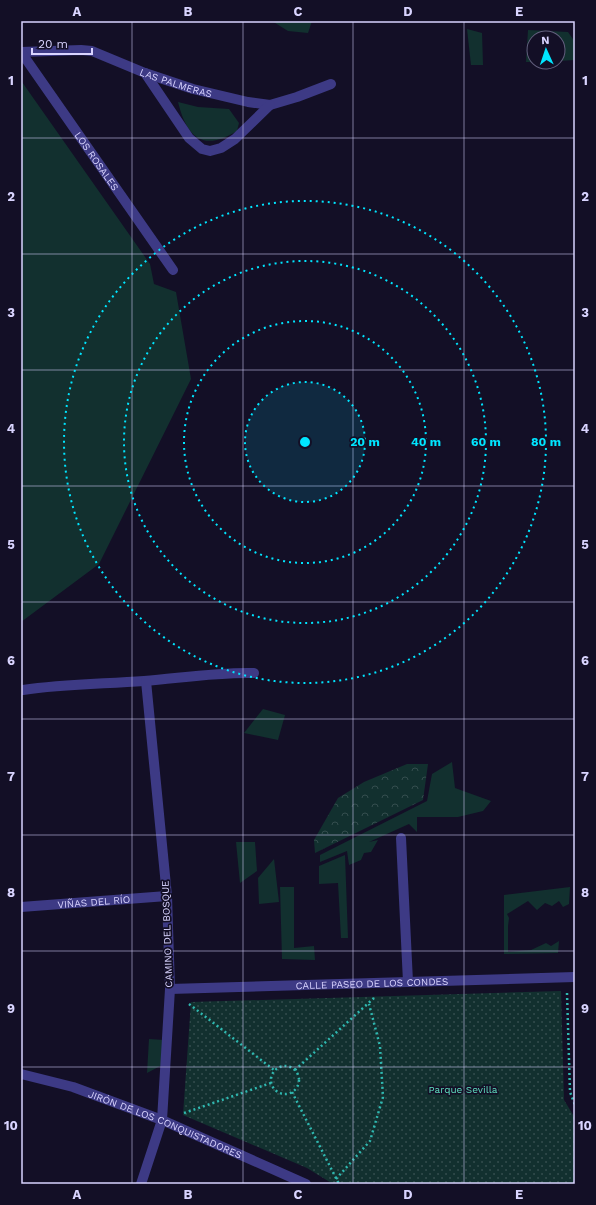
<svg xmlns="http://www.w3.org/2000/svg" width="596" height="1205" font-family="'Work Sans',sans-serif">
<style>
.green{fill:#12302f}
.forest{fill:url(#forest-crowns)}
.park{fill:url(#park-dots)}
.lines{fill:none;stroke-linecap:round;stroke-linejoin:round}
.path{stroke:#2fb8b0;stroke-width:2.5;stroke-dasharray:2 3;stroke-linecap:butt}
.service{stroke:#3d3a85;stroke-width:10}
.minor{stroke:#3d3a85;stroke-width:10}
.grid{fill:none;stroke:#d9d4ff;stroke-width:1;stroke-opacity:0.55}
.ring{fill:none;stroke:#00e5ff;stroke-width:2;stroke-dasharray:2 4}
.labels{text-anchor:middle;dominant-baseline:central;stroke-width:3.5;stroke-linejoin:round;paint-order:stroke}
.street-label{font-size:10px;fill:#d9d4ff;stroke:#130f26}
.park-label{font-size:10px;fill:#5fe0c0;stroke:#130f26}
.centre{fill:#00e5ff;stroke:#130f26;stroke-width:2}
.ring-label{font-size:12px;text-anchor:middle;font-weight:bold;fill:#00e5ff;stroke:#130f26;stroke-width:3.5;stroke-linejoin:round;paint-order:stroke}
.neatline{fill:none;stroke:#d9d4ff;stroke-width:1.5}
.grid-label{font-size:13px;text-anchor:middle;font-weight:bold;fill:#d9d4ff}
</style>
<defs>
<pattern id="forest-crowns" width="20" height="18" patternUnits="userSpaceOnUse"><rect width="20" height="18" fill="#12302f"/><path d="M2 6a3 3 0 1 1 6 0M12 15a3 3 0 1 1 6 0" fill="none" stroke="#344d4e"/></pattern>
<pattern id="park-dots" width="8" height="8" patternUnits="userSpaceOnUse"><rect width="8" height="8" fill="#12302f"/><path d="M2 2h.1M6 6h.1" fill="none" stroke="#344d4e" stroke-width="1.8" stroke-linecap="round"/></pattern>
</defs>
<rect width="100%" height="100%" fill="#130f26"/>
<g class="green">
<polygon points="272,21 312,21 308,33 288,31"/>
<polygon points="467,29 482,33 483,65 471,65"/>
<polygon points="528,30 568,32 575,42 575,60 558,61 558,38 534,38 534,62 526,62"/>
<polygon points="22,82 150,264 154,284 176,292 191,379 99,564 21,622"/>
<path d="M178,102L198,107L229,109L239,123L237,131C203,152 187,138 178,102Z"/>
<polygon points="263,709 285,715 278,740 244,733"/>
<polygon points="452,762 455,788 491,801 483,811 458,817 417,817 417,832 409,824 369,842 378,840 371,852 364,853 361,860 349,865 347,851 320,862 320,855 427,801 432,774"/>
<polygon points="236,842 255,842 257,871 240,883"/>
<polygon points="345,855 348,938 341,938 338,883 319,884 319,866"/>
<polygon points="274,859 279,902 259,904 258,878"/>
<polygon points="280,887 294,887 294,948 314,946 315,960 282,959"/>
<polygon points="570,887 569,904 563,907 559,901 552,906 545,903 537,910 528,901 507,914 509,918 508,926 508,952 531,950 546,943 551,946 559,941 558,953 504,954 504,895"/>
<polygon points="149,1039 164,1040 162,1065 147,1073"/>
</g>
<polygon class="forest" points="407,764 428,764 423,800 315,853 314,840 338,798 364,782"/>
<polygon class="park" points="561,991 564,1100 575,1118 575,1184 333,1184 307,1168 183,1115 191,1002"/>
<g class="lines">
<g class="path">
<polyline points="567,993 570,1092 575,1105"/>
<polyline points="189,1004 274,1070"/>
<circle cx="285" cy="1080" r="14"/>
<polyline points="295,1070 374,998"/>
<polyline points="292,1092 339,1184"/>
<polyline points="184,1113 271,1083"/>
<polyline points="336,1179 370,1141 383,1097 380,1046 369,1004"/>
</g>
<polyline class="service" points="401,838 408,982"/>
<g class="minor">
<path id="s1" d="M21,52L81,50L92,51L145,73L193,89L248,102L270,105L297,97L331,84"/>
<path id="s2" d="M21,52L173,270"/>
<polyline points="145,73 189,138 202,149 210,151 221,148 235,139 270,105"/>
<path d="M23,690C63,684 104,684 144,681C181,678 217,672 254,673"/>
<path id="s3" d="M21,907L167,896"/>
<path id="s4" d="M170,989L575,977"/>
<path id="s5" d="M21,1074L73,1087L162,1120L306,1184"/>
<polyline points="141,1184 162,1120 170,989 167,896 146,681"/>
</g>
</g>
<path class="grid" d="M132,21V1184M243,21V1184M353,21V1184M464,21V1184M21,138H575M21,254H575M21,370H575M21,486H575M21,602H575M21,719H575M21,835H575M21,951H575M21,1067H575"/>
<circle cx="305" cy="442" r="60" fill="#00e5ff" fill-opacity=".12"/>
<g class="ring">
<circle cx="305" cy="442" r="60"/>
<circle cx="305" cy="442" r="121"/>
<circle cx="305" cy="442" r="181"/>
<circle cx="305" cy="442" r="241"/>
</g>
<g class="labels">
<g class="street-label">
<text stroke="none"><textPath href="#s1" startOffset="161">LAS PALMERAS</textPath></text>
<text stroke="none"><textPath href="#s2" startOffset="133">LOS ROSALES</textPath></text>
<text stroke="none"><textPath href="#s3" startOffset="73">VIÑAS DEL RÍO</textPath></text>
<text transform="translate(167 934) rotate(-92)">CAMINO DEL BOSQUE</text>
<text stroke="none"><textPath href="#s4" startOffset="202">CALLE PASEO DE LOS CONDES</textPath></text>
<text stroke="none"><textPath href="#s5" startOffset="153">JIRÓN DE LOS CONQUISTADORES</textPath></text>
</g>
<g class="park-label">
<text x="463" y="1089">Parque Sevilla</text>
</g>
</g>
<circle cx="305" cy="442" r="6" class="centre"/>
<g class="ring-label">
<text x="365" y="446">20 m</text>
<text x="426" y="446">40 m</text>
<text x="486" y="446">60 m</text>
<text x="546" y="446">80 m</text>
</g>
<rect width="596" height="1205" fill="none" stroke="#130f26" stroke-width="44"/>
<g transform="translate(546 50) rotate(357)"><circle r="19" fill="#130f26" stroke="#625e7d"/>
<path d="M0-3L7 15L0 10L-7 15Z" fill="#00e5ff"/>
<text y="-6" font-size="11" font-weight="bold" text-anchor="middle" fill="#d9d4ff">N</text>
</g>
<path d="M32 48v6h60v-6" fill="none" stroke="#d9d4ff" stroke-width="2"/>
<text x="38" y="48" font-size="12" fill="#d9d4ff" stroke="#130f26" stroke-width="3" paint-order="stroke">20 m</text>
<rect x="22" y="22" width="552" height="1161" class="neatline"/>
<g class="grid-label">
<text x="77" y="16">A</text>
<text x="188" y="16">B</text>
<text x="298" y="16">C</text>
<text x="408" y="16">D</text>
<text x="519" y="16">E</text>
<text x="11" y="85">1</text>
<text x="585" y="85">1</text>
<text x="11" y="201">2</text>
<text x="585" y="201">2</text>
<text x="11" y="317">3</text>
<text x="585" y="317">3</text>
<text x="11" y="433">4</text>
<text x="585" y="433">4</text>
<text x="11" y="549">5</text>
<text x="585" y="549">5</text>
<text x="11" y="665">6</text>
<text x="585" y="665">6</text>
<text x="11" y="781">7</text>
<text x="585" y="781">7</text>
<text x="11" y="897">8</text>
<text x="585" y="897">8</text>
<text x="11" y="1013">9</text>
<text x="585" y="1013">9</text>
<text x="11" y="1130">10</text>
<text x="585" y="1130">10</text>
<text x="77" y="1199">A</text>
<text x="188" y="1199">B</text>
<text x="298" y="1199">C</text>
<text x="408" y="1199">D</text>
<text x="519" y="1199">E</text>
</g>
</svg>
